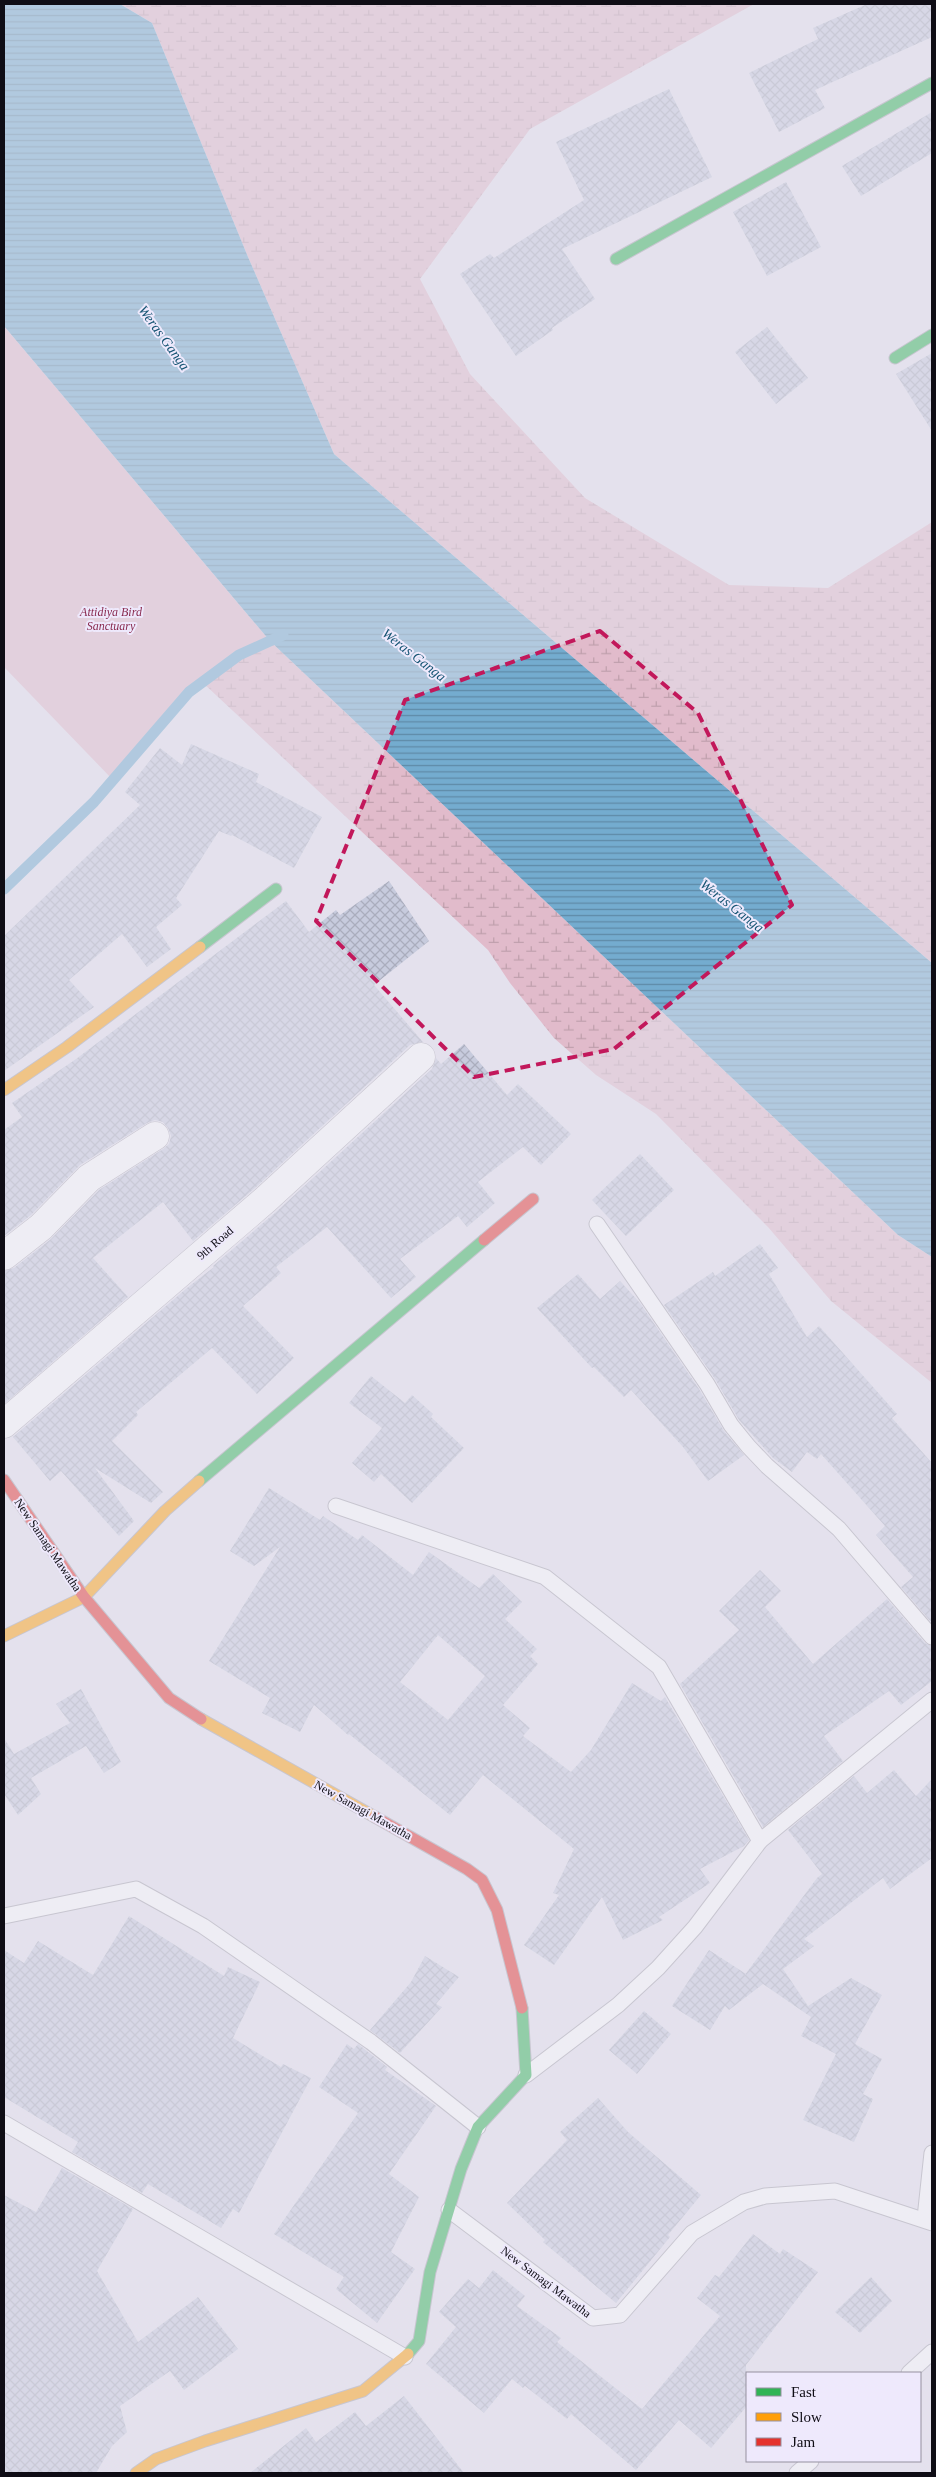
<svg xmlns="http://www.w3.org/2000/svg" width="936" height="2477" font-family="Georgia,serif">
<style>
.green{fill:#e1bbcb}
.wetland{fill:url(#wetland-marsh)}
.water{fill:url(#water-rules)}
.lines{fill:none;stroke-linecap:round;stroke-linejoin:round}
.stream{stroke:#74accf;stroke-width:11}
.building{fill:url(#building-cross-hatch);fill-rule:evenodd}
.lane-casing{stroke:#a6a4ae;stroke-width:17}
.street-casing{stroke:#a6a4ae;stroke-width:29}
.fast-casing{stroke:#a6a4ae;stroke-width:13}
.slow-casing{stroke:#a6a4ae;stroke-width:13}
.jam-casing{stroke:#a6a4ae;stroke-width:13}
.lane{stroke:#fbfafc;stroke-width:15}
.street{stroke:#fbfafc;stroke-width:28}
.fast{stroke:#30b455;stroke-width:11}
.slow{stroke:#ff9f0a;stroke-width:11}
.jam{stroke:#e5322d;stroke-width:11}
.marked{fill:none;stroke:#c2185b;stroke-width:4;stroke-dasharray:10 6;stroke-linejoin:round}
.labels{text-anchor:middle;dominant-baseline:central;stroke-width:4;stroke-linejoin:round;paint-order:stroke}
.park-label{font-size:12px;font-style:italic;fill:#892a4f;stroke:#eee9fc}
.street-label{font-size:12px;fill:#0f0d15;stroke:#eee9fc}
.water-label{font-size:14px;font-style:italic;fill:#155473;stroke:#eee9fc}
</style>
<defs>
<pattern id="wetland-marsh" width="20" height="14" patternUnits="userSpaceOnUse" patternTransform="scale(1.25)"><rect width="20" height="14" fill="#e1bbcb"/><path d="M1 5h8M5 5V1M11 12h8M15 12V8" fill="none" stroke="#c0a0ad"/></pattern>
<pattern id="water-rules" width="6" height="5" patternUnits="userSpaceOnUse" patternTransform="scale(1.25)"><rect width="6" height="5" fill="#74accf"/><path d="M0 2.5h6" fill="none" stroke="#5e8aa7"/></pattern>
<pattern id="building-cross-hatch" width="8" height="8" patternUnits="userSpaceOnUse" patternTransform="scale(1.25)"><rect width="8" height="8" fill="#c7cbdd"/><path d="M0 0l8 8M0 8l8-8" fill="none" stroke="#aaadbd"/></pattern>
</defs>
<rect width="100%" height="100%" fill="#e4e1ed"/>
<polygon class="green" points="4,326 270,641 239,655 189,692 113,780 4,667"/>
<g class="wetland">
<polygon points="120,4 754,4 530,129 420,279 470,374 585,498 729,585 828,588 932,522 932,963 334,454 248,257 152,23"/>
<polygon points="270,641 898,1235 932,1257 932,1383 831,1301 768,1227 656,1114 596,1075 554,1038 510,983 488,950 202,682 239,655"/>
</g>
<polygon class="water" points="4,4 120,4 152,23 248,257 334,454 932,963 932,1257 898,1235 270,641 4,326"/>
<g class="lines">
<polyline class="stream" points="4,889 94,802 189,692 239,655 283,635"/>
</g>
<g class="building">
<polygon points="867,4 932,4 932,37 815,90 825,108 779,132 749,73 818,39 813,28"/>
<polygon points="669,89 712,177 562,249 595,299 552,328 553,330 516,356 460,274 490,254 494,258 584,200 556,142"/>
<polygon points="932,112 932,153 861,196 842,166"/>
<polygon points="786,182 821,247 767,276 733,212"/>
<polygon points="767,327 808,378 776,404 735,352"/>
<polygon points="932,353 932,431 896,374"/>
<polygon points="191,744 259,774 256,782 322,817 294,868 232,835 231,836 219,831 176,898 182,905 156,927 171,949 147,967 122,934 69,980 94,1007 4,1071 4,936 140,805 125,792 160,748 182,765"/>
<polygon points="389,881 429,941 374,985 423,1042 410,1045 255,1188 193,1241 163,1202 93,1258 128,1297 4,1404 4,1271 14,1268 51,1239 99,1190 163,1149 169,1144 171,1136 168,1128 163,1122 155,1120 147,1123 80,1165 31,1215 4,1236 4,1130 22,1117 12,1103 76,1059 286,901 309,932 336,910 340,915"/>
<polygon points="464,1044 507,1095 518,1084 571,1134 541,1165 523,1147 478,1182 495,1203 467,1227 458,1216 400,1259 416,1277 391,1298 327,1227 276,1267 281,1273 243,1306 294,1358 257,1394 212,1348 136,1412 138,1415 112,1441 163,1492 151,1503 95,1468 134,1521 119,1536 61,1471 50,1481 13,1437 187,1288 214,1267 213,1266 276,1212 432,1069 436,1058 441,1064"/>
<polygon points="640,1154 674,1190 626,1236 592,1200"/>
<polygon points="760,1244 778,1268 769,1274 807,1337 819,1326 897,1414 892,1418 932,1463 932,1623 901,1587 913,1577 876,1535 885,1526 821,1454 817,1459 807,1452 792,1472 773,1458 739,1420 715,1379 664,1305 713,1272 715,1276"/>
<polygon points="578,1274 600,1299 620,1281 640,1303 699,1389 724,1431 744,1455 708,1481 683,1447 631,1390 624,1397 594,1367 592,1368 537,1308"/>
<polygon points="371,1376 405,1403 412,1395 433,1414 431,1417 464,1448 412,1503 381,1474 374,1482 352,1463 382,1428 349,1403"/>
<path d="M269,1488L320,1520L323,1516L358,1540L362,1535L413,1575L429,1552L479,1588L493,1574L522,1602L505,1619L537,1649L530,1656L538,1664L503,1705L530,1728L523,1736L571,1772L591,1750L632,1683L661,1701L665,1697L749,1840L744,1846L700,1869L710,1883L659,1917L663,1920L623,1940L602,1897L554,1965L524,1945L559,1895L553,1893L574,1849L483,1775L450,1815L349,1734L348,1735L314,1705L300,1732L262,1713L270,1698L209,1661L280,1547L254,1566L230,1551ZM438,1635L485,1676L448,1720L400,1682Z"/>
<polygon points="760,1570 781,1591 765,1607 813,1664 887,1599 925,1643 932,1646 932,1681 901,1705 889,1691 824,1736 843,1761 763,1827 680,1684 739,1630 719,1611"/>
<polygon points="81,1689 121,1762 104,1773 86,1746 31,1778 41,1794 18,1815 4,1794 4,1738 14,1754 70,1723 56,1704"/>
<polygon points="894,1770 916,1796 932,1779 932,1858 890,1889 883,1878 804,1939 814,1946 783,1969 808,2006 851,1978 882,1995 855,2044 882,2059 863,2094 873,2099 854,2142 803,2120 836,2054 801,2036 811,2017 763,1984 729,2010 725,2006 710,2030 672,2006 709,1950 746,1974 744,1976 817,1878 822,1874 788,1830 854,1776 867,1793"/>
<polygon points="129,1916 224,1976 228,1967 260,1982 233,2038 281,2067 283,2064 311,2078 239,2213 233,2209 221,2228 148,2184 142,2193 72,2152 78,2142 4,2097 4,1950 24,1963 38,1941 93,1975"/>
<polygon points="425,1956 459,1977 436,2004 442,2007 400,2053 370,2030 411,1982"/>
<polygon points="644,2011 671,2034 637,2074 609,2050"/>
<polygon points="347,2044 354,2049 358,2044 387,2067 385,2070 436,2106 389,2174 419,2197 391,2252 415,2269 377,2323 336,2289 344,2277 274,2234 358,2113 319,2087"/>
<polygon points="598,2098 628,2132 701,2195 668,2235 670,2237 616,2303 543,2242 545,2240 507,2203 567,2140 560,2132"/>
<polygon points="62,2168 133,2209 97,2271 138,2342 198,2297 238,2349 184,2390 170,2371 120,2406 127,2432 112,2446 96,2473 4,2473 4,2195 36,2212"/>
<polygon points="753,2234 780,2254 783,2249 818,2272 746,2365 747,2406 711,2448 679,2420 636,2470 571,2414 567,2419 525,2386 523,2388 512,2379 484,2413 426,2364 456,2327 439,2312 468,2279 479,2288 493,2270 525,2296 517,2306 561,2338 557,2342 642,2409 720,2316 697,2298 715,2275 719,2277"/>
<polygon points="871,2277 892,2301 860,2333 835,2312"/>
<polygon points="404,2396 464,2473 250,2473 306,2428 316,2442 355,2412 366,2426"/>
</g>
<g class="lines">
<g class="lane-casing">
<g id="lane">
<polyline points="597,1224 707,1384 731,1425 748,1446 767,1466 839,1529 932,1637"/>
<polyline points="336,1506 545,1577 659,1667 760,1841"/>
<polyline points="4,1916 136,1889 203,1926 371,2042 478,2127"/>
<polyline points="526,2075 618,2005 658,1968 695,1927 760,1841 932,1700"/>
<polyline points="4,2123 405,2357"/>
<polyline points="449,2210 593,2318 620,2315 692,2233 744,2202 765,2196 835,2191 932,2223"/>
<polyline points="925,2218 932,2153"/>
<polyline points="909,2373 932,2352"/>
<polyline points="797,2473 811,2461"/>
</g>
</g>
<g class="street-casing">
<g id="street">
<polyline points="4,1256 41,1227 89,1178 155,1136"/>
<polyline points="4,1424 265,1200 421,1057"/>
</g>
</g>
<g class="fast-casing">
<g id="fast">
<polyline points="616,259 932,83"/>
<polyline points="895,358 932,335"/>
<polyline points="200,947 276,889"/>
<polyline points="199,1481 484,1240"/>
<polyline points="408,2354 419,2341 430,2272 461,2169 478,2127 526,2075 522,2008"/>
</g>
</g>
<g class="slow-casing">
<g id="slow">
<polyline points="4,1090 67,1047 200,947"/>
<polyline points="4,1636 84,1597 165,1511 199,1481"/>
<polyline points="201,1719 375,1817"/>
<polyline points="136,2473 156,2459 205,2441 363,2391 408,2354"/>
</g>
</g>
<g class="jam-casing">
<g id="jam">
<polyline points="484,1240 533,1199"/>
<polyline points="4,1480 84,1597 169,1698 201,1719"/>
<polyline points="375,1817 467,1869 482,1880 497,1910 522,2008"/>
</g>
</g>
<use href="#lane" class="lane"/>
<use href="#street" class="street"/>
<use href="#fast" class="fast"/>
<use href="#slow" class="slow"/>
<use href="#jam" class="jam"/>
</g>
<path d="M0 0H936V2477H0ZM600,631L698,713L792,905L614,1049L474,1077L316,921L405,700Z" fill="#e4e1ed" fill-opacity=".55" fill-rule="evenodd"/>
<path class="marked" d="M600,631L698,713L792,905L614,1049L474,1077L316,921L405,700Z"/>
<g class="labels">
<g class="park-label">
<text x="111" y="612">Attidiya Bird<tspan x="111" dy="14">Sanctuary</tspan></text>
</g>
<g class="street-label">
<text transform="translate(215 1243) rotate(-41)">9th Road</text>
<text transform="translate(48 1545) rotate(56)">New Samagi Mawatha</text>
<text transform="translate(363 1810) rotate(29)">New Samagi Mawatha</text>
<text transform="translate(546 2282) rotate(37)">New Samagi Mawatha</text>
</g>
<g class="water-label">
<text transform="translate(164 338) rotate(54)">Weras Ganga</text>
<text transform="translate(414 655) rotate(38)">Weras Ganga</text>
<text transform="translate(732 906) rotate(38)">Weras Ganga</text>
</g>
</g>
<rect width="936" height="2477" fill="none" stroke="#0f0d15" stroke-width="10"/>
<rect x="746" y="2372" width="175" height="90" fill="#eee9fc" stroke="#9591a0"/>
<rect x="756" y="2388" width="25" height="8" fill="#30b455" stroke="#9591a0"/>
<text x="791" y="2397" font-size="15" fill="#0f0d15">Fast</text>
<rect x="756" y="2413" width="25" height="8" fill="#ff9f0a" stroke="#9591a0"/>
<text x="791" y="2422" font-size="15" fill="#0f0d15">Slow</text>
<rect x="756" y="2438" width="25" height="8" fill="#e5322d" stroke="#9591a0"/>
<text x="791" y="2447" font-size="15" fill="#0f0d15">Jam</text>
</svg>
